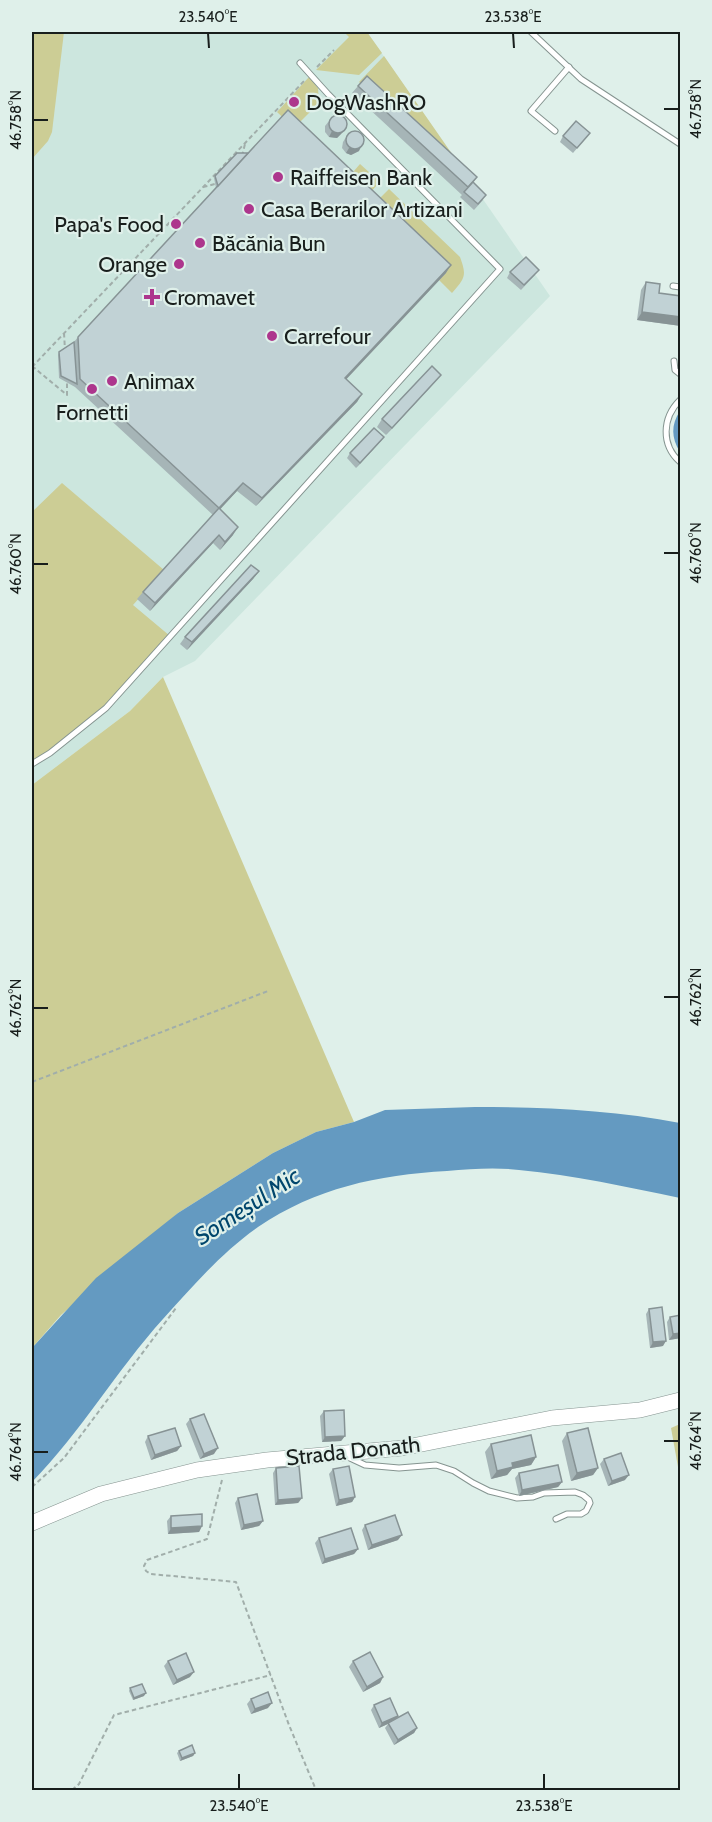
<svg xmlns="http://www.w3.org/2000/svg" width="712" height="1822" font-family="Cabin,sans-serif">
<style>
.built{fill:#cce6de}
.green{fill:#cccd95}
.water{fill:#649ac1}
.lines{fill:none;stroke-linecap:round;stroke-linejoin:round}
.lane-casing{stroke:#859490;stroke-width:7}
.secondary-casing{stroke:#859490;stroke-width:16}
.path{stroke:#a1aeaa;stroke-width:2;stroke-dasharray:4.5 3;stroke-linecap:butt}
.lane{stroke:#fff;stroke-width:5}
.secondary{stroke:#fff;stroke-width:15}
.wall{fill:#a6b5b7}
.shaded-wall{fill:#879395}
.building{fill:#c1d2d5;stroke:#879395;stroke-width:1.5}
.ticks{fill:none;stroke:#181e1c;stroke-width:2}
.poi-dot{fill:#ad368d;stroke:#dff0ea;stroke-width:2}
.labels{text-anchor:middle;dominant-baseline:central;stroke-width:4.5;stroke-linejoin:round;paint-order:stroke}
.poi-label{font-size:22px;fill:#181e1c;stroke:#dff0ea;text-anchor:start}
.street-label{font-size:22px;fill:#181e1c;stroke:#dff0ea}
.water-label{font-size:24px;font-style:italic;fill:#00466c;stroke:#dff0ea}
.neatline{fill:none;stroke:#181e1c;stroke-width:2}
.ticks-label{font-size:15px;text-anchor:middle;fill:#181e1c}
</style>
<rect width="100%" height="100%" fill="#dff0ea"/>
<polygon class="built" points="32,32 367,32 550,296 195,661 163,677 130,711 32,785"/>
<g class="green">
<polygon points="32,32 64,32 52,132 48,141 32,159"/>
<polygon points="344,32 367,32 382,53 359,75 316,70 349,37"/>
<polygon points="384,56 484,200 471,185 359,82"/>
<polygon points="309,77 318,88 319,103 294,128 277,112"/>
<polygon points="360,164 380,182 366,197 347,179"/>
<path d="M389,189L460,257C467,276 465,278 452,293L439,280L445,273L374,204Z"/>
<polygon points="62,483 164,570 133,605 170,636 106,708 32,764 32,512"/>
<polygon points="163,677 354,1122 316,1132 273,1153 178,1213 61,1315 32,1348 32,785 130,711"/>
<polygon points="680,1424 680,1478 671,1428"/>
</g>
<g class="water">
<path d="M680,411V452C671,438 671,424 680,411Z"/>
<path d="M475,1107C544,1107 613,1110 680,1123V1198C627,1187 574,1175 519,1170C495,1167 471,1169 447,1171C377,1175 316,1188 258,1227C222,1252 192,1287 163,1319C116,1371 81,1432 32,1482V1348L96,1278L178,1213L273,1153L316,1132L354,1122L385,1110Z"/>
</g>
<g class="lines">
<g class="lane-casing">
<g id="lane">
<polyline points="531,32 581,79 680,144"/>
<polyline points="555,131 531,111 569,67"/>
<polyline points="673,286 680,287"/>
<polyline points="674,361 675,370 680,374"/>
<path d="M680,400C662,418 661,445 680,462"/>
<polyline points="32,764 50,753 106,708 500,269 328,94 300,63"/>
<polyline points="350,1458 365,1465 399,1468 436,1465 454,1471 473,1483 489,1491 517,1498 533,1497 544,1493 575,1492 583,1495 589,1500 590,1503 586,1511 581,1514 567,1514 556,1519"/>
</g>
</g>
<g class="secondary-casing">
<polyline id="secondary" points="32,1523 101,1494 197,1470 267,1460 402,1448 552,1418 640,1410 680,1400"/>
</g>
<g class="path">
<polyline points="317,67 334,50"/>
<polyline points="242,156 245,144"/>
<polyline points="203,187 215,184"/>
<polyline points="64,333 65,350"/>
<polyline points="32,366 67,395 67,383"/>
<polyline points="32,367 305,80"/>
<polyline points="32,1082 268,991"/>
<polyline points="222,1480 207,1539 147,1560 144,1566 146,1571 151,1574 236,1582 289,1725 316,1790"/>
<polyline points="32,1487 64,1458 176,1308"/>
<polyline points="72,1790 79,1784 114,1715 271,1675"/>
</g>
<use href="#lane" class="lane"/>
<use href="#secondary" class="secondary"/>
</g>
<g class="wall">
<polygon points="358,86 477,177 473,183 483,200 474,210 460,197 462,195 352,93"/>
<polygon points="329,121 345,129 341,134 337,138 329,137 325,132 325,126"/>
<polygon points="590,133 573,153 560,142 563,136"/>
<polygon points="346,137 359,151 351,155 346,153 342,148 343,142"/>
<polygon points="215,176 446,273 346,379 362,394 357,402 256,506 237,491 220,509 233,535 220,550 213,543 150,611 137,599 143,592 213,515 75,387 59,378 58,355 59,352 74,342 78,337 216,188 214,178"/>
<polygon points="510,272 535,275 521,290 507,278"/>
<polygon points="646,282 659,293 681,296 681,326 637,320 641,290"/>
<polygon points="435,382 386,435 377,427 382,419"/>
<polygon points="384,437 380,442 356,468 347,458 350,453"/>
<polygon points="259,571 253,579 187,650 180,644 185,637"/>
<polygon points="649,1309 663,1346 650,1348 646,1314"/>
<polygon points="681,1315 681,1338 669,1340 667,1322 670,1317"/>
<polygon points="324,1411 345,1436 341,1441 322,1442 320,1416"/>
<polygon points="190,1419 214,1454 200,1459 186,1424"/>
<polygon points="567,1433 598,1468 593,1475 571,1481 562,1441"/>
<polygon points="148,1436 181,1446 177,1451 151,1460 145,1442"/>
<polygon points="491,1444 536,1457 531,1465 512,1469 507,1475 491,1479 485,1452"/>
<polygon points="604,1459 625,1480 608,1486 600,1464"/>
<polygon points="276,1468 302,1498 298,1503 275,1505 273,1473"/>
<polygon points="333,1469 355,1497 352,1502 336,1506 329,1474"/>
<polygon points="519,1473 562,1482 558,1487 519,1496 515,1478"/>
<polygon points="238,1498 263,1521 259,1526 241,1530 235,1503"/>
<polygon points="171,1516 202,1526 199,1532 168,1534 167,1521"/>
<polygon points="365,1525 398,1540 368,1550 362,1530"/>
<polygon points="319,1538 358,1549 354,1554 322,1564 315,1543"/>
<polygon points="168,1661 190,1677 173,1685 164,1666"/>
<polygon points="353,1661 383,1677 380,1683 363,1692 349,1667"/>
<polygon points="130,1688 144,1696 133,1700 129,1691"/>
<polygon points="251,1699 268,1708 251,1714 247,1704"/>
<polygon points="374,1705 398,1716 396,1719 417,1728 414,1733 394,1745 385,1728 388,1724 379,1728 371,1710"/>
<polygon points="179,1751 195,1753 193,1756 180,1761 177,1753"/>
</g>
<g class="shaded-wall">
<polygon points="345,129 341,134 337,138 329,137 332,131"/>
<polygon points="362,145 359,151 351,155 346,153 349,148"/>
<polygon points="451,265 446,273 340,386 345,378"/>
<polygon points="642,312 681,317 681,326 637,320"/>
<polygon points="441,375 435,382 386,435 392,428"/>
<polygon points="362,394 357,402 256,506 262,498"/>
<polygon points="384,437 380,442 356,468 360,463"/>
<polygon points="243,483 237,491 214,516 219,508"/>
<polygon points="238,527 233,535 220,550 225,542"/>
<polygon points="219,535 213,543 150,611 155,603"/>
<polygon points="259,571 253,579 187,650 192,642"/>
<polygon points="681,1333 681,1338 669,1340 673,1334"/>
<polygon points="666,1341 663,1346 650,1348 653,1342"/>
<polygon points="345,1436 341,1441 322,1442 325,1437"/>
<polygon points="181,1446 177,1451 151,1460 155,1455"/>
<polygon points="218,1448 214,1454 200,1459 204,1454"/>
<polygon points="536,1457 531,1465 512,1469 507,1475 491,1479 497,1471 512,1463"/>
<polygon points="598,1468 593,1475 571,1481 577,1473"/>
<polygon points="629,1475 625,1480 608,1486 612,1481"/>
<polygon points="562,1482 558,1487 519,1496 522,1490"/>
<polygon points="355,1497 352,1502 336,1506 339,1500"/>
<polygon points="302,1498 298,1503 275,1505 278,1500"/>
<polygon points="263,1521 259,1526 241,1530 244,1525"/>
<polygon points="202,1526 199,1532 168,1534 171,1528"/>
<polygon points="402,1535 398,1540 368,1550 372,1545"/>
<polygon points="358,1549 354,1554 322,1564 325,1559"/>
<polygon points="194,1672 190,1677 173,1685 177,1680"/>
<polygon points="383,1677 380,1683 363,1692 367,1687"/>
<polygon points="146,1693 144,1696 133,1700 134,1698"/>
<polygon points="272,1703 268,1708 251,1714 255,1709"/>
<polygon points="398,1716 394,1721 379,1728 382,1723"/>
<polygon points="417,1728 414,1733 394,1745 398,1740"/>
<polygon points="195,1753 193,1756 180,1761 182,1758"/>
</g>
<g class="building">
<polygon points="367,76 477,177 468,187 358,86"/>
<polygon points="288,110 451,265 345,378 362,394 262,498 243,483 219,508 238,527 225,542 219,535 155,603 143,592 219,508 80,379 78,337"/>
<circle cx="338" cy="124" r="9"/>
<polygon points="576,121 590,133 577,148 563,136"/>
<circle cx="355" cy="140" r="9"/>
<polygon points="237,153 248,153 218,186 215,176"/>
<polygon points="473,182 486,195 478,204 464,192"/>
<polygon points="526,257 539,270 524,285 510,272"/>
<polygon points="646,282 660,284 659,293 681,296 681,317 642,312"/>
<polygon points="74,342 77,384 61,376 59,352"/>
<polygon points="432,366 441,375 392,428 382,419"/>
<polygon points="374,428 384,437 360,463 350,453"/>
<polygon points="251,565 259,571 192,642 185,637"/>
<polygon points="662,1307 666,1341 653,1342 649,1309"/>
<polygon points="681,1315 681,1333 673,1334 670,1317"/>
<polygon points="344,1410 345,1436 325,1437 324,1411"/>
<polygon points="204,1414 218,1448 204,1454 190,1419"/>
<polygon points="175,1428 181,1446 155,1455 148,1436"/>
<polygon points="588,1428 598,1468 577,1473 567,1433"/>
<polygon points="531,1435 536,1457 512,1463 513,1467 497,1471 491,1444"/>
<polygon points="621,1453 629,1475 612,1481 604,1459"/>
<polygon points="558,1465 562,1482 522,1490 519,1473"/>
<polygon points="299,1466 302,1498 278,1500 276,1468"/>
<polygon points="349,1466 355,1497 339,1500 333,1469"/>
<polygon points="257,1494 263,1521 244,1525 238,1498"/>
<polygon points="202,1514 202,1526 171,1528 171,1516"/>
<polygon points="395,1515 402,1535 372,1545 365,1525"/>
<polygon points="351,1528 358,1549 325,1559 319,1538"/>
<polygon points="370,1652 383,1677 367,1687 353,1661"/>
<polygon points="186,1653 194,1672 177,1680 168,1661"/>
<polygon points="142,1684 146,1693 134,1698 130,1688"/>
<polygon points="268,1692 272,1703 255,1709 251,1699"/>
<polygon points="390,1698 398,1716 382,1723 374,1705"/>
<polygon points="408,1712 417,1728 398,1740 388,1723"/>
<polygon points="192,1745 195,1753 182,1758 179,1751"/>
</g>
<path class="ticks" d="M208,33L209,48M513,33L514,48M664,109H679M33,120H48M664,553H679M33,564H48M664,997H679M33,1008H48M664,1441H679M33,1452H48M239,1774V1789M544,1774V1789"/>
<g class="poi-dot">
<circle cx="294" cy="102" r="6"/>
<circle cx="278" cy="177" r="6"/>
<circle cx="249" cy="209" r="6"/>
<circle cx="176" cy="224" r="6"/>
<circle cx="200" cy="243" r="6"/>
<circle cx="179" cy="264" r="6"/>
<path d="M149 288h6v6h6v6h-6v6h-6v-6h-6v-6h6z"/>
<circle cx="272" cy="336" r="6"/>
<circle cx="112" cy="381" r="6"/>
<circle cx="92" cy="389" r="6"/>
</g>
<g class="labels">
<g class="poi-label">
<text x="306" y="102">DogWashRO</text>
<text x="290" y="177">Raiffeisen Bank</text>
<text x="261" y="209">Casa Berarilor Artizani</text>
<text x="164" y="224" text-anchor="end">Papa's Food</text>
<text x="212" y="243">Băcănia Bun</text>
<text x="167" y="264" text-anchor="end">Orange</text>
<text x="164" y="297">Cromavet</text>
<text x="284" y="336">Carrefour</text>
<text x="124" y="381">Animax</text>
<text x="92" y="412" text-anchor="middle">Fornetti</text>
</g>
<g class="street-label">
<text transform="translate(353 1451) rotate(-6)">Strada Donath</text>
</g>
<g class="water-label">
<text transform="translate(247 1206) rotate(-33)">Someșul Mic</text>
</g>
</g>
<rect width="712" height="1822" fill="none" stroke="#dff0ea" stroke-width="66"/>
<rect x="33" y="33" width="646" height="1756" class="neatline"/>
<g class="ticks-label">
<text x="208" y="22">23.540°E</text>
<text x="513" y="22">23.538°E</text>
<text transform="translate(696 109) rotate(-90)" y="5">46.758°N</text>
<text transform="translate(16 120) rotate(-90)" y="5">46.758°N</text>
<text transform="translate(696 553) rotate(-90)" y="5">46.760°N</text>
<text transform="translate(16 564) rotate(-90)" y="5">46.760°N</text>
<text transform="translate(696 997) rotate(-90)" y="5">46.762°N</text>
<text transform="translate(16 1008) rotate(-90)" y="5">46.762°N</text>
<text transform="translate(696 1441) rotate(-90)" y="5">46.764°N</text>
<text transform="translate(16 1452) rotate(-90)" y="5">46.764°N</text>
<text x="239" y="1811">23.540°E</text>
<text x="544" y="1811">23.538°E</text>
</g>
</svg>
